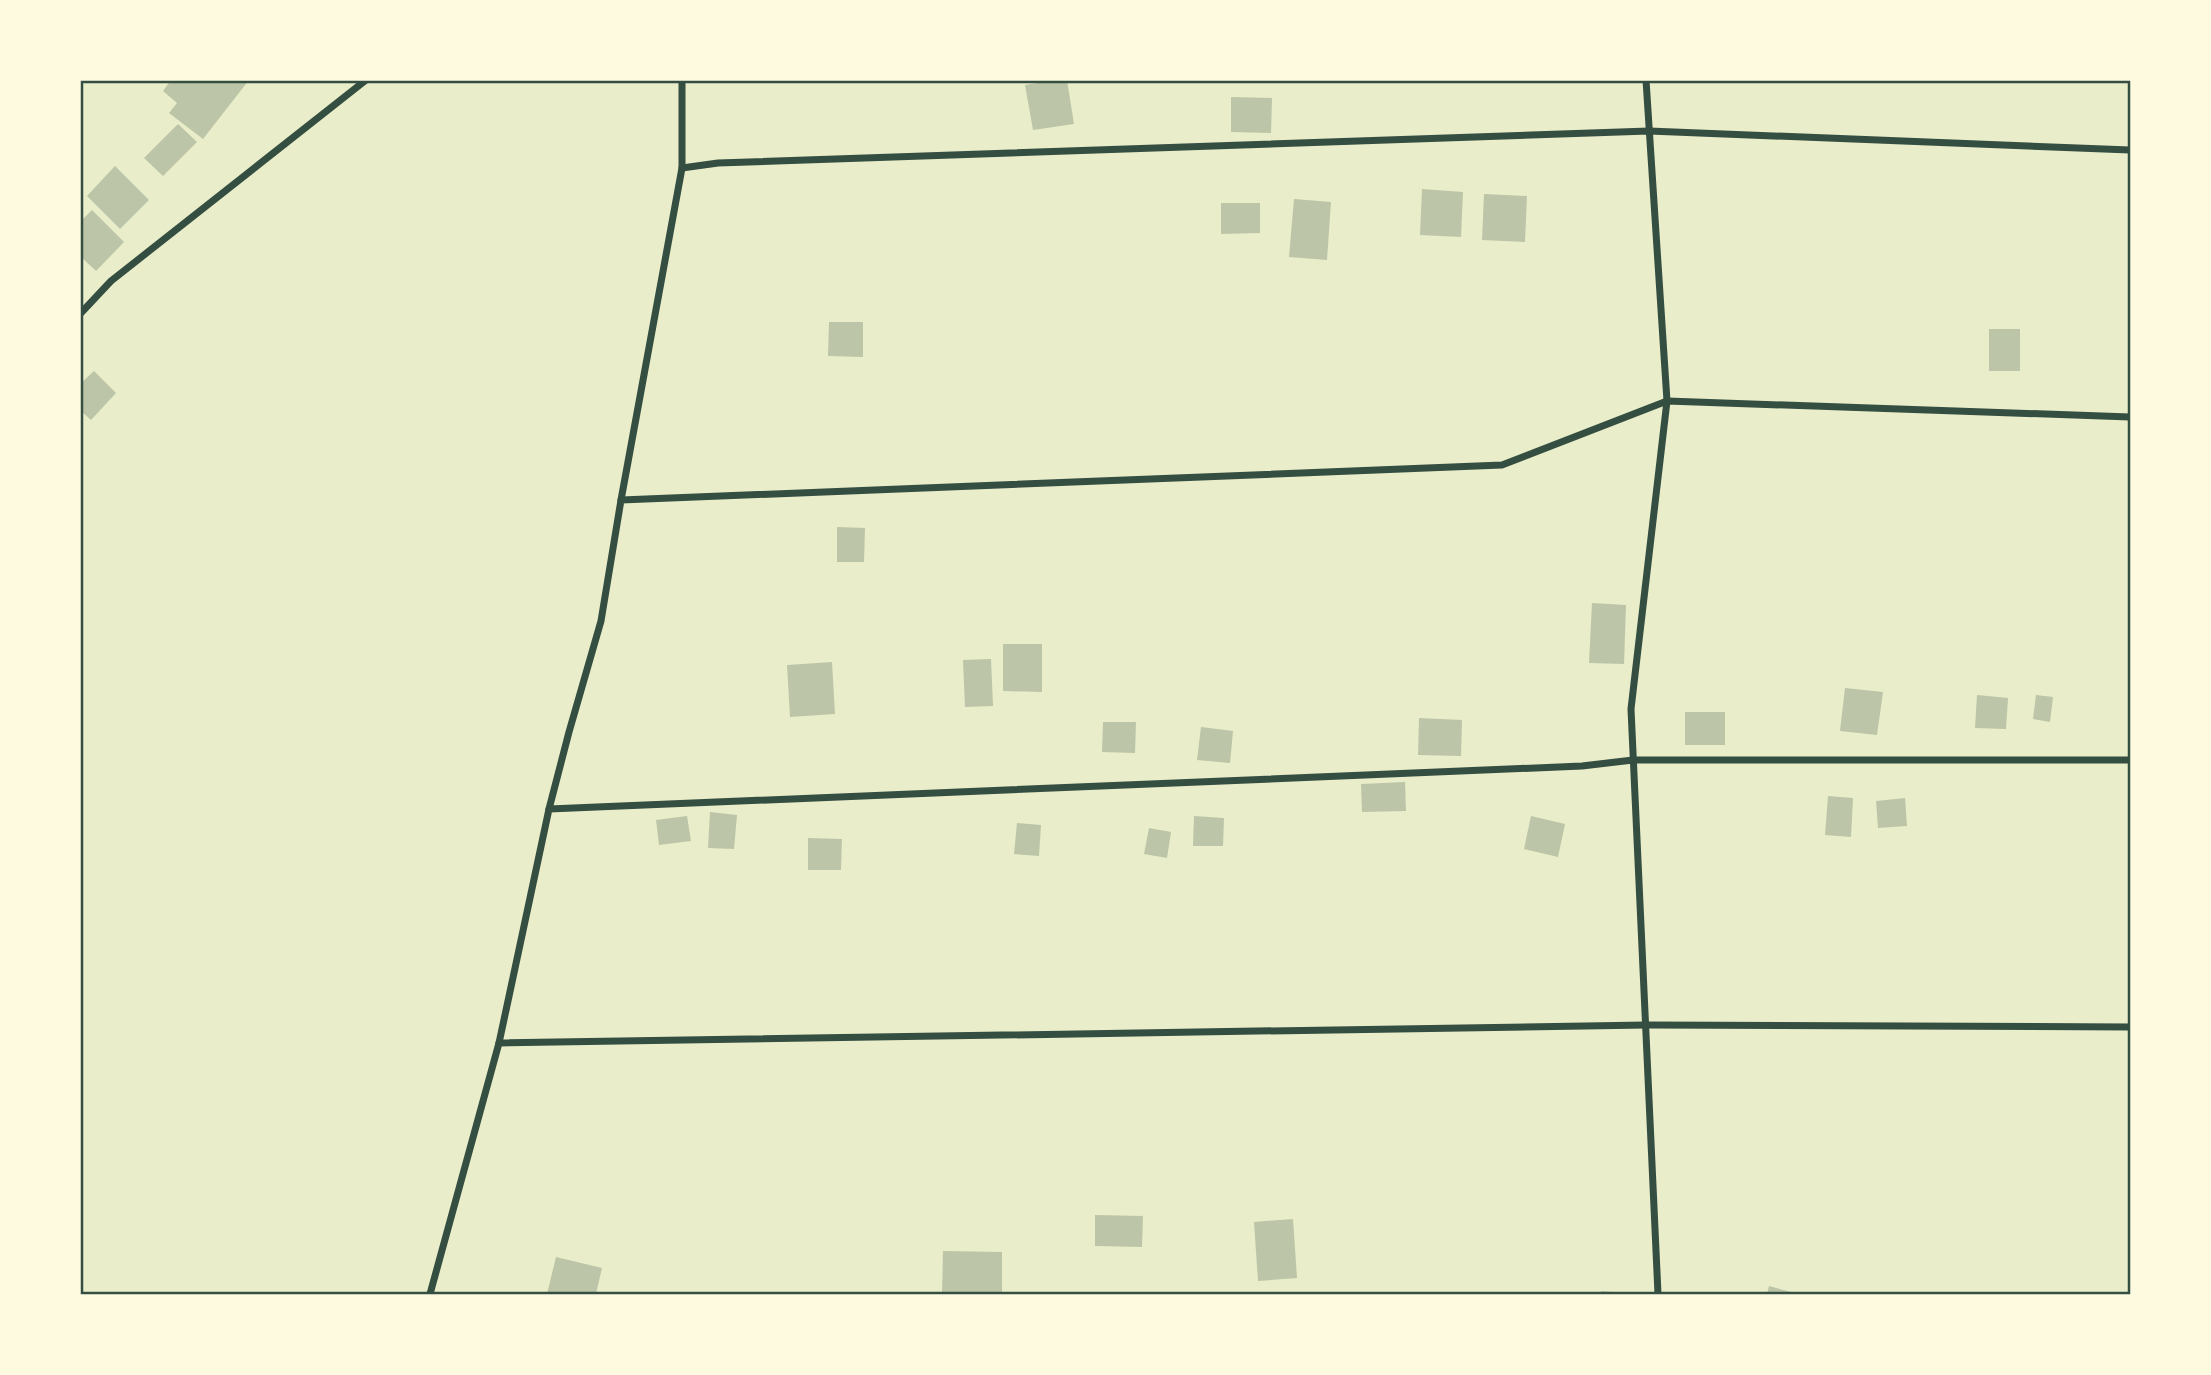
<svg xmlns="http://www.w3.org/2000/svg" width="2211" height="1375" font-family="Arial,sans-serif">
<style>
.building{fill:#bcc5a7}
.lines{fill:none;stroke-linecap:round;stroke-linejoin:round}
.minor{stroke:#344e41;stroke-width:7}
.neatline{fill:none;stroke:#344e41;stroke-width:2.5}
</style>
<rect width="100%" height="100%" fill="#e9edc9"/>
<g class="building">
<polygon points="171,80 249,80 203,139 169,113 177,103 163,91"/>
<polygon points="1056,80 1067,80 1074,124 1033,130 1025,85"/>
<polygon points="1231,97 1272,98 1271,133 1231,132"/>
<polygon points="178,124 197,142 163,176 144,158"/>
<polygon points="115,166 149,200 120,229 87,196"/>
<polygon points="1422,189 1463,192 1461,237 1420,235"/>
<polygon points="1484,194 1527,196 1525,242 1482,240"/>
<polygon points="1294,199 1331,202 1327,260 1289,257"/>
<polygon points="1221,203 1260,203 1260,233 1221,234"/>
<polygon points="92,210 124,242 96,271 80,256 80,222"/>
<polygon points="829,322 863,322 863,357 828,356"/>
<rect x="1989" y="329" width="31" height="42"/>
<polygon points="94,371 116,393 91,420 80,410 80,384"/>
<polygon points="837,527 865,528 864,562 837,562"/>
<polygon points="1592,603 1626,605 1624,664 1589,663"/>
<polygon points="1003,644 1042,644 1042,692 1003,691"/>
<polygon points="991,659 993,706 965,707 963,660"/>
<polygon points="832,662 835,714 790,717 787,665"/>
<polygon points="1845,688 1883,692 1877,735 1840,731"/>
<polygon points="1977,695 2008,698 2006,729 1975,728"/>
<polygon points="2036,695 2053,697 2050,722 2033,719"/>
<rect x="1685" y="712" width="40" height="33"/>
<polygon points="1419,718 1462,720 1461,756 1418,755"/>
<polygon points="1103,722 1136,722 1135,753 1102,752"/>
<polygon points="1201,727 1233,731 1230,763 1197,760"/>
<polygon points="1405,782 1406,811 1362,812 1361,784"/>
<polygon points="1828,796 1853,798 1851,837 1825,835"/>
<polygon points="1905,798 1907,826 1878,828 1876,801"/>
<polygon points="710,812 737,815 734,849 708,848"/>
<polygon points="687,816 691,841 659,845 656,820"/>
<polygon points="1194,816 1224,818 1223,846 1193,846"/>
<polygon points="1531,816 1565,824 1558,857 1524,849"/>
<polygon points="1017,823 1041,825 1039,856 1014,854"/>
<polygon points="1149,828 1171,832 1167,858 1144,854"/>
<polygon points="808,838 842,839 841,870 808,870"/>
<polygon points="1095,1215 1143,1216 1142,1247 1095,1246"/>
<polygon points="1293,1219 1297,1278 1258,1281 1254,1222"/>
<polygon points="943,1251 1002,1252 1002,1294 942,1294"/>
<polygon points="556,1257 602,1268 596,1294 547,1294"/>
<polygon points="1769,1286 1798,1294 1767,1294"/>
<polygon points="1601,1291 1624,1293 1624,1294 1601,1294"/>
</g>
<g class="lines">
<g class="minor">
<polyline points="1646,80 1667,401 1631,709 1658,1294"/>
<polyline points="682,168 718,163 1649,131 2130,150"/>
<polyline points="80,314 111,281 366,80"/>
<polyline points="621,500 682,168 682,80"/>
<polyline points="549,809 569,732 601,621 621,500 1502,465 1667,401 2130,417"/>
<polyline points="499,1043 1646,1025 2130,1027"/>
<polyline points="430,1294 499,1043 549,809 1582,766 1633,760 2130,760"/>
</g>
</g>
<rect width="2211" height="1375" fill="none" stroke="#fefae0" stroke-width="164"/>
<rect x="82" y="82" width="2047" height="1211" class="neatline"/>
</svg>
